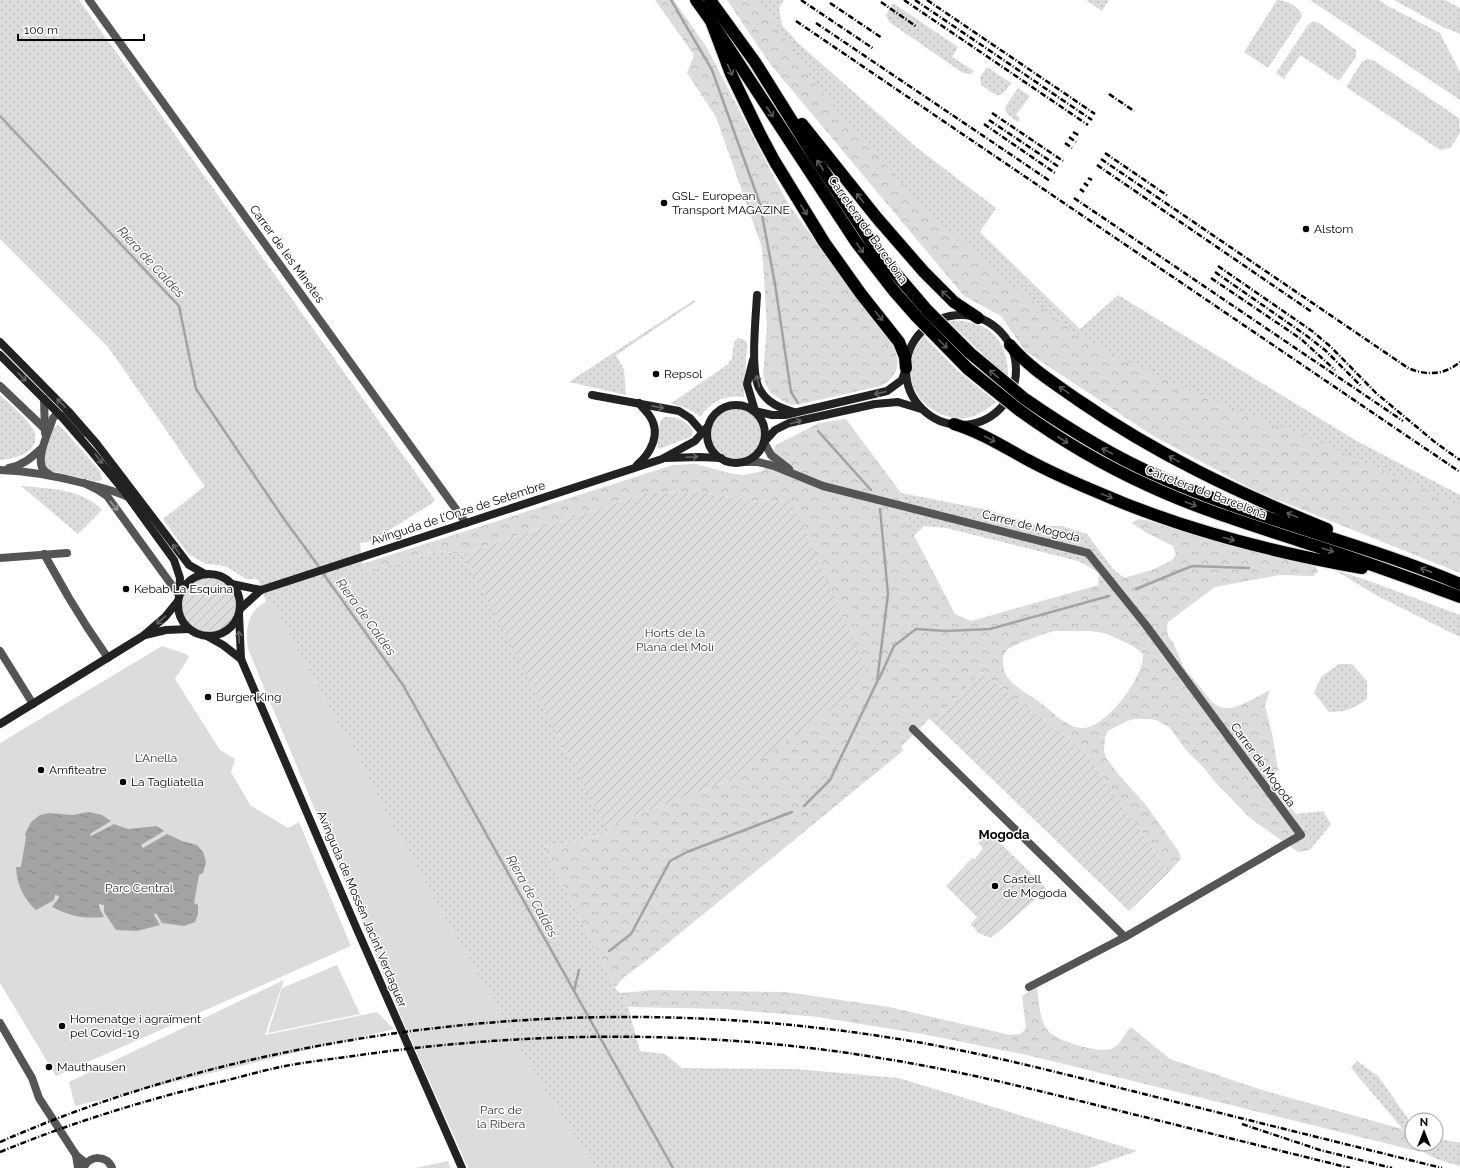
<svg xmlns="http://www.w3.org/2000/svg" width="1460" height="1168" font-family="Raleway,sans-serif">
<style>
.grass{fill:url(#grass-dots)}
.forest{fill:url(#forest-crowns);fill-rule:evenodd}
.park{fill:#dcdcdc}
.garden{fill:url(#garden-furrows)}
.water{fill:url(#water-ripples)}
.lines{fill:none;stroke-linecap:round;stroke-linejoin:round}
.stream{stroke:#a3a3a3;stroke-width:2.5}
.highway-casing{stroke:#dbdbdb;stroke-width:14}
.street{stroke:#555;stroke-width:8}
.secondary{stroke:#222;stroke-width:8}
.highway{stroke:#000;stroke-width:12}
.rail{stroke:#000;stroke-width:2.5;stroke-dasharray:6 2 1 2;stroke-linecap:butt}
.highway-bridge-casing{stroke:#dbdbdb;stroke-width:14;stroke-linecap:butt}
.highway-bridge{stroke:#000;stroke-width:12}
.oneway{stroke:#595959}
.oneway2{stroke:#646464}
.oneway3{stroke:#999}
.poi-dot{fill:#000;stroke:#fff;stroke-width:1.5}
.labels{text-anchor:middle;dominant-baseline:central;stroke-width:3;stroke-linejoin:round;paint-order:stroke}
.poi-label{font-size:12px;fill:#000;stroke:#fff;text-anchor:start}
.street-label{font-size:12px;fill:#000;stroke:#fff}
.park-label{font-size:12px;fill:#333;stroke:#fff}
.water-label{font-size:13px;font-style:italic;fill:#444;stroke:#fff}
.neighbourhood-label{font-size:13px;font-weight:bold;fill:#000;stroke:#fff}
</style>
<defs>
<pattern id="grass-dots" width="8" height="8" patternUnits="userSpaceOnUse"><rect width="8" height="8" fill="#dcdcdc"/><path d="M2 2h.1M6 6h.1" fill="none" stroke="#bbb" stroke-width="1.8" stroke-linecap="round"/></pattern>
<pattern id="forest-crowns" width="20" height="18" patternUnits="userSpaceOnUse"><rect width="20" height="18" fill="#dcdcdc"/><path d="M2 6a3 3 0 1 1 6 0M12 15a3 3 0 1 1 6 0" fill="none" stroke="#bbb"/></pattern>
<pattern id="garden-furrows" width="10" height="10" patternUnits="userSpaceOnUse"><rect width="10" height="10" fill="#dcdcdc"/><path d="M-1 1l2-2M0 10L10 0M9 11l2-2" fill="none" stroke="#bbb"/></pattern>
<pattern id="water-ripples" width="26" height="14" patternUnits="userSpaceOnUse"><rect width="26" height="14" fill="#a3a3a3"/><path d="M2 4q2-2 4 0t4 0M15 11q2-2 4 0t4 0" fill="none" stroke="#8b8b8b"/></pattern>
</defs>
<rect width="100%" height="100%" fill="#fff"/>
<g class="grass">
<polygon points="0,0 79,0 435,500 431,504 372,541 360,543 363,573 437,551 463,554 611,833 590,837 569,843 542,847 595,947 615,988 620,993 628,1007 640,1051 665,1054 682,1068 795,1069 899,1078 1137,1151 1089,1168 596,1168 569,1128 527,1061 502,1018 492,996 478,979 474,966 447,923 410,853 396,832 350,741 330,710 275,607 271,603 266,602 258,579 246,579 227,567 219,565 206,564 188,554 163,519 205,486 193,470 164,427 108,347 0,239"/>
<polygon points="753,0 784,0 779,8 782,25 798,43 916,147 996,208 980,232 1080,329 1118,295 1355,440 1460,495 1460,513 1177,391 1088,345 1006,288 880,169 815,89"/>
<polygon points="1086,0 1109,0 1102,11"/>
<path d="M1277,0C1286,0 1301,7 1302,17L1268,68L1244,52Z"/>
<polygon points="1310,0 1379,0 1388,6 1440,33 1460,72 1460,100"/>
<polygon points="1394,0 1445,0 1460,8 1460,34 1443,27"/>
<path d="M893,3L958,47L952,57L974,71C971,75 967,74 963,73L889,22L886,15Z"/>
<polygon points="1313,21 1319,23 1356,50 1356,57 1339,81 1300,55 1284,79 1276,73 1308,25"/>
<polygon points="1367,59 1373,60 1459,118 1460,133 1450,148 1440,150 1346,87 1362,62"/>
<path d="M987,67L1011,83C999,102 998,96 981,85L980,77Z"/>
<polygon points="1018,88 1030,96 1016,115 1020,118 1018,122 1007,114 1005,107"/>
<polygon points="694,300 695,302 616,355 624,370 626,395 569,382"/>
<path d="M948,321C986,319 1008,337 1008,376L997,368Z"/>
<path d="M924,336L957,370L996,402C987,409 978,416 967,418C934,421 904,394 911,360C913,351 918,343 924,336Z"/>
<path d="M738,338L745,340L747,343L744,397C725,394 710,402 700,417C691,409 683,406 670,404L727,365L732,358L734,342Z"/>
<path d="M0,395C8,402 31,422 34,431C42,452 15,459 0,460Z"/>
<circle cx="736" cy="434" r="29"/>
<path d="M665,417C676,416 689,421 693,432L691,437L659,449L657,447C661,436 655,423 665,417Z"/>
<path d="M57,425L60,426L100,471L102,480L99,481H94L47,470C41,456 49,441 54,427Z"/>
<path d="M21,486C46,488 84,489 102,510L78,534Z"/>
<polygon points="901,493 988,510 1040,526 1062,526 1087,534 1113,569 1124,578 1098,585 1099,574 1093,569 1078,561 946,528 924,526 914,536 906,520"/>
<polygon points="1333,569 1372,582 1460,615 1460,637 1376,595"/>
<path d="M1339,664H1352L1367,681V699C1353,709 1346,712 1329,712L1314,693L1321,677Z"/>
<polygon points="1323,811 1331,824 1310,850 1309,834 1296,814"/>
<polygon points="1357,1061 1378,1076 1409,1120 1408,1130 1412,1131 1412,1140 1351,1068"/>
<path d="M1436,1137L1454,1142H1460V1166C1443,1161 1427,1158 1415,1144H1436Z"/>
</g>
<g class="forest">
<path d="M655,0H674L707,48L787,202L843,279L890,340C901,359 901,375 881,386L801,404L791,405L784,402L770,392L766,385L763,374L767,325L762,248L716,117L687,73L694,55Z"/>
<polygon points="727,0 759,0 813,80 858,136 926,208 996,273 1064,325 1120,359 1222,404 1313,439 1460,505 1460,573 1256,491 1155,437 1025,351 1001,316 964,296 771,65"/>
<path d="M846,419L901,493L906,520L955,614L971,621L1152,570L1172,560L1176,554L1173,546L1145,532L1132,523L1138,519L1146,520L1191,534L1309,563L1315,566L1318,572L1313,576L1280,575L1215,587L1168,622L1167,629L1168,636L1173,642L1184,668L1212,702C1215,704 1219,707 1223,708C1237,710 1258,696 1270,690L1265,706L1272,733L1278,769L1271,783L1296,814L1309,834L1310,850L1298,852L1250,818L1214,781L1204,768L1187,751L1169,727L1156,720L1149,719H1135L1127,721L1108,731L1105,737L1104,751L1106,758L1120,776L1146,805L1179,852L1181,859L1169,872L1085,751L981,672L933,722L929,719L901,747L904,750L651,957L623,978L615,988L595,947L542,847L569,843L590,837L611,833L605,827L732,780L791,501L756,502L702,492L647,493L463,554L437,551L363,574L362,564L673,465L696,464L729,473L743,475L763,471L776,445L819,423ZM1054,631H1088L1105,633L1133,646L1143,654C1145,676 1104,732 1080,728C1065,726 1054,713 1042,704C1032,696 1017,689 1008,678C1003,672 1000,656 1007,650C1013,644 1044,634 1054,631Z"/>
<path d="M1037,987C1039,1001 1039,1021 1049,1032C1058,1041 1102,1055 1113,1048C1122,1043 1124,1034 1131,1027L1170,1059L1262,1090L1402,1129L1412,1140V1144H1415L1421,1152L1027,1055L922,1034L818,1017L724,1009L628,1007L620,993L653,990L786,992L889,1007L1010,1035L1020,1034L1026,1029L1022,996Z"/>
</g>
<g class="park">
<path d="M266,602L271,603L275,607L330,710L350,741L396,832L410,853L447,923L474,966L479,979L492,996L502,1018L527,1061L569,1128L596,1168H468L405,1026L248,649C245,632 247,610 266,602Z"/>
<polygon points="162,646 186,654 189,657 175,679 220,750 235,759 231,772 250,805 288,828 299,822 351,946 56,1076 0,983 0,743"/>
<polygon points="337,965 360,1014 268,1033 282,988"/>
<polygon points="284,980 265,1035 377,1012 394,1029 75,1106 69,1082"/>
<polygon points="448,1161 450,1168 415,1168"/>
</g>
<g class="garden">
<polygon points="702,492 756,502 791,501 866,667 854,693 732,780 605,827 463,554 647,493"/>
<circle cx="209" cy="605" r="31"/>
<polygon points="981,672 1085,751 1169,872 1129,911 933,722"/>
<polygon points="989,832 1047,889 991,938 978,933 971,924 977,917 946,886 972,858 975,859 983,848 978,843"/>
</g>
<path class="water" d="M89,812L102,815L111,821L90,834L91,836L114,824L128,829L157,826L164,831L141,845L143,848L167,834L182,841L197,845L203,852L206,862L203,873L199,875L194,903L198,905V914L195,922L184,926L162,923L156,913L154,915L160,925L137,931L116,930L104,912V905L99,904V907L104,917C84,919 69,916 52,907C54,903 59,900 59,896L55,895L54,900L36,910C23,898 17,885 16,867H21L26,837L25,834L31,822L40,815L50,813L72,815Z"/>
<g class="lines">
<g class="stream">
<polyline points="671,0 712,70 760,204 775,284 791,392 798,403"/>
<polyline points="0,116 179,306 196,389 284,519 320,568"/>
<polyline points="818,431 871,490"/>
<polyline points="322,572 403,685 673,1168"/>
<polyline points="1136,589 1192,566 1249,568"/>
<polyline points="879,679 894,646 916,629 946,631 990,629 1109,596"/>
<polyline points="804,806 830,780 877,682 888,594 880,509"/>
<polyline points="609,951 631,934 670,861 687,852 792,812"/>
<polyline points="574,991 579,970"/>
</g>
<g class="highway-casing">
<g id="highway">
<polyline points="696,0 711,21 856,242 894,291 916,316"/>
<polyline points="710,0 755,62 817,161 875,248 891,268 926,309"/>
<polyline points="711,21 731,74 760,134 775,162 824,242 861,294 899,342 905,357 906,368"/>
<polyline points="802,124 877,218 924,272 954,302 978,318"/>
<path d="M1010,345C1028,367 1054,383 1078,400C1156,454 1238,493 1327,529"/>
<path d="M1025,399C1067,428 1110,455 1158,476C1256,520 1361,542 1460,584"/>
<path d="M1019,410C1059,439 1101,464 1147,485C1196,508 1248,524 1300,541C1354,558 1407,577 1460,597"/>
<path d="M954,424C980,432 1004,447 1028,460C1050,472 1073,482 1097,492C1181,529 1271,552 1362,568"/>
</g>
</g>
<g class="street">
<polyline points="89,0 466,523"/>
<polyline points="0,386 45,429"/>
<polyline points="44,399 45,433"/>
<polyline points="764,442 771,455 789,469"/>
<polyline points="743,462 758,462 774,466 823,486 1088,553 1145,624 1301,835 1125,937 1029,987"/>
<path d="M9,468C24,465 32,457 42,448"/>
<path d="M0,470C29,471 56,476 83,483C99,487 114,490 128,497"/>
<path d="M49,474C30,467 49,432 53,418L56,415L65,416L83,433"/>
<polyline points="84,483 98,490 107,496 179,595"/>
<polyline points="44,554 69,598 87,627 108,658"/>
<polyline points="0,558 67,553"/>
<polyline points="0,651 33,704"/>
<polyline points="913,729 1125,937"/>
<polyline points="0,1023 32,1078 39,1098 76,1155 86,1163"/>
<polyline points="76,1155 78,1168"/>
<path d="M84,1167C90,1155 107,1155 112,1168"/>
</g>
<g class="secondary">
<path d="M757,295C756,316 750,370 759,388C766,402 779,408 794,412"/>
<circle cx="961" cy="370" r="55"/>
<polyline points="0,342 68,411 96,443 189,565 205,574"/>
<polyline points="0,355 60,415 92,452 124,491 174,560 180,578 179,595"/>
<polyline points="753,360 747,384 755,411"/>
<polyline points="592,395 679,411 690,418 703,433"/>
<circle cx="736" cy="434" r="29"/>
<polyline points="755,411 772,415 785,415 887,391 902,380 905,371"/>
<polyline points="764,442 775,430 789,423 875,404 898,402 921,409"/>
<polyline points="665,458 699,457 721,458"/>
<path d="M637,465C651,453 662,433 649,415C646,411 642,407 639,403"/>
<circle cx="209" cy="605" r="31"/>
<polyline points="232,584 261,590"/>
<polyline points="240,609 261,590 662,459 695,441 708,426"/>
<polyline points="239,614 241,659 356,927 462,1168"/>
<polyline points="145,635 166,630 189,629"/>
<polyline points="207,636 223,645 241,659"/>
<polyline points="0,724 143,636 165,617 178,601"/>
</g>
<use href="#highway" class="highway"/>
<g class="rail">
<polyline points="801,0 874,49"/>
<polyline points="904,0 1088,125"/>
<polyline points="915,0 1092,120"/>
<polyline points="927,0 1095,114"/>
<polyline points="881,2 917,27"/>
<polyline points="830,3 882,38"/>
<polyline points="796,21 1460,472"/>
<polyline points="816,23 1050,181"/>
<polyline points="1109,94 1134,111"/>
<polyline points="992,113 1063,161"/>
<polyline points="989,120 1059,167"/>
<polyline points="984,124 1055,173"/>
<polyline points="1073,132 1080,136"/>
<polyline points="1069,137 1076,142"/>
<polyline points="1065,143 1072,148"/>
<polyline points="1105,153 1168,196"/>
<path d="M1101,159L1408,368C1426,376 1445,375 1460,362"/>
<polyline points="1097,165 1312,312"/>
<polyline points="1088,178 1092,180"/>
<polyline points="1084,183 1088,186"/>
<polyline points="1080,189 1084,192"/>
<polyline points="1074,198 1403,421"/>
<polyline points="1218,266 1312,331 1331,347 1376,393 1436,443 1460,460"/>
<polyline points="1215,272 1307,336 1325,350 1362,387"/>
<polyline points="1211,278 1301,339 1335,370"/>
<polyline points="1242,1124 1320,1150 1392,1168"/>
<path d="M0,1142C109,1094 224,1062 340,1042C522,1010 705,1009 886,1037C972,1050 1056,1072 1140,1093C1240,1118 1341,1143 1442,1168"/>
<path d="M0,1152C73,1122 148,1099 224,1081C244,1076 265,1070 285,1066C312,1061 340,1058 367,1054C541,1030 719,1030 892,1060C965,1072 1036,1090 1108,1108C1189,1128 1269,1148 1350,1168"/>
</g>
<g class="highway-bridge-casing">
<g id="highway-bridge">
<polyline points="926,309 970,353 1025,399"/>
<polyline points="916,316 968,369 1019,410"/>
</g>
</g>
<use href="#highway-bridge" class="highway-bridge"/>
</g>
<defs><path id="oneway-shaft" d="M-6 0H5M1.5-3L5.5 0L1.5 3" fill="none" stroke-width="1.6" stroke-linecap="round" stroke-linejoin="round"/></defs>
<g class="oneway">
<use href="#oneway-shaft" transform="translate(730 70) rotate(66)"/>
<use href="#oneway-shaft" transform="translate(770 112) rotate(57)"/>
<use href="#oneway-shaft" transform="translate(820 165) rotate(-123)"/>
<use href="#oneway-shaft" transform="translate(860 198) rotate(-129)"/>
<use href="#oneway-shaft" transform="translate(804 210) rotate(58)"/>
<use href="#oneway-shaft" transform="translate(860 248) rotate(54)"/>
<use href="#oneway-shaft" transform="translate(946 295) rotate(-138)"/>
<use href="#oneway-shaft" transform="translate(879 316) rotate(51)"/>
<use href="#oneway-shaft" transform="translate(943 344) rotate(45)"/>
<use href="#oneway-shaft" transform="translate(994 374) rotate(-140)"/>
<use href="#oneway-shaft" transform="translate(1064 390) rotate(-145)"/>
<use href="#oneway-shaft" transform="translate(990 439) rotate(28)"/>
<use href="#oneway-shaft" transform="translate(1063 440) rotate(33)"/>
<use href="#oneway-shaft" transform="translate(1107 451) rotate(-152)"/>
<use href="#oneway-shaft" transform="translate(1174 459) rotate(-151)"/>
<use href="#oneway-shaft" transform="translate(1107 496) rotate(22)"/>
<use href="#oneway-shaft" transform="translate(1191 504) rotate(21)"/>
<use href="#oneway-shaft" transform="translate(1292 515) rotate(-158)"/>
<use href="#oneway-shaft" transform="translate(1229 539) rotate(16)"/>
<use href="#oneway-shaft" transform="translate(1328 550) rotate(18)"/>
<use href="#oneway-shaft" transform="translate(1426 570) rotate(-159)"/>
</g>
<g class="oneway2">
<use href="#oneway-shaft" transform="translate(22 377) rotate(45)"/>
<use href="#oneway-shaft" transform="translate(758 381) rotate(-103)"/>
<use href="#oneway-shaft" transform="translate(880 393) rotate(167)"/>
<use href="#oneway-shaft" transform="translate(61 403) rotate(-134)"/>
<use href="#oneway-shaft" transform="translate(658 407) rotate(11)"/>
<use href="#oneway-shaft" transform="translate(796 422) rotate(-16)"/>
<use href="#oneway-shaft" transform="translate(692 457) rotate(-3)"/>
<use href="#oneway-shaft" transform="translate(99 459) rotate(51)"/>
<use href="#oneway-shaft" transform="translate(176 549) rotate(-126)"/>
<use href="#oneway-shaft" transform="translate(161 620) rotate(139)"/>
<use href="#oneway-shaft" transform="translate(239 637) rotate(-93)"/>
</g>
<use class="oneway3" href="#oneway-shaft" transform="translate(114 506) rotate(52)"/>
<g class="poi-dot">
<circle cx="664" cy="203" r="4"/>
<circle cx="1306" cy="229" r="4"/>
<circle cx="656" cy="374" r="4"/>
<circle cx="126" cy="589" r="4"/>
<circle cx="208" cy="697" r="4"/>
<circle cx="41" cy="770" r="4"/>
<circle cx="123" cy="782" r="4"/>
<circle cx="995" cy="886" r="4"/>
<circle cx="62" cy="1026" r="4"/>
<circle cx="49" cy="1067" r="4"/>
</g>
<g class="labels">
<g class="poi-label">
<text x="672" y="196">GSL- European<tspan x="672" dy="14">Transport MAGAZINE</tspan></text>
<text x="1314" y="229">Alstom</text>
<text x="664" y="374">Repsol</text>
<text x="134" y="589">Kebab La Esquina</text>
<text x="216" y="697">Burger King</text>
<text x="49" y="770">Amfiteatre</text>
<text x="131" y="782">La Tagliatella</text>
<text x="1003" y="879">Castell<tspan x="1003" dy="14">de Mogoda</tspan></text>
<text x="70" y="1019">Homenatge i agraïment<tspan x="70" dy="14">pel Covid-19</tspan></text>
<text x="57" y="1067">Mauthausen</text>
</g>
<g class="street-label">
<text transform="translate(868 230) rotate(55)">Carretera de Barcelona</text>
<text transform="translate(287 254) rotate(54)">Carrer de les Minetes</text>
<text transform="translate(1206 492) rotate(21)">Carretera de Barcelona</text>
<text transform="translate(458 513) rotate(-18)">Avinguda de l'Onze de Setembre</text>
<text transform="translate(1031 526) rotate(14)">Carrer de Mogoda</text>
<text transform="translate(1263 765) rotate(54)">Carrer de Mogoda</text>
<text transform="translate(362 909) rotate(67)">Avinguda de Mossèn Jacint Verdaguer</text>
</g>
<g class="park-label">
<text x="675" y="633">Horts de la<tspan x="675" dy="14">Plana del Molí</tspan></text>
<text x="156" y="758">L'Anella</text>
<text x="139" y="888">Parc Central</text>
<text x="501" y="1110">Parc de<tspan x="501" dy="14">la Ribera</tspan></text>
</g>
<g class="water-label">
<text transform="translate(151 262) rotate(47)">Riera de Caldes</text>
<text transform="translate(366 617) rotate(54)">Riera de Caldes</text>
<text transform="translate(532 896) rotate(61)">Riera de Caldes</text>
</g>
<g class="neighbourhood-label">
<text x="1004" y="834">Mogoda</text>
</g>
</g>
<g transform="translate(1424 1132)"><circle r="19" fill="#ffffff" stroke="#999999"/>
<path d="M0-3L7 15L0 10L-7 15Z" fill="#000000"/>
<text y="-6" font-size="11" font-weight="bold" text-anchor="middle" fill="#000000">N</text>
</g>
<path d="M18 34v6h126v-6" fill="none" stroke="#000000" stroke-width="2"/>
<text x="24" y="34" font-size="12" fill="#000000" stroke="#ffffff" stroke-width="3" paint-order="stroke">100 m</text>
</svg>
